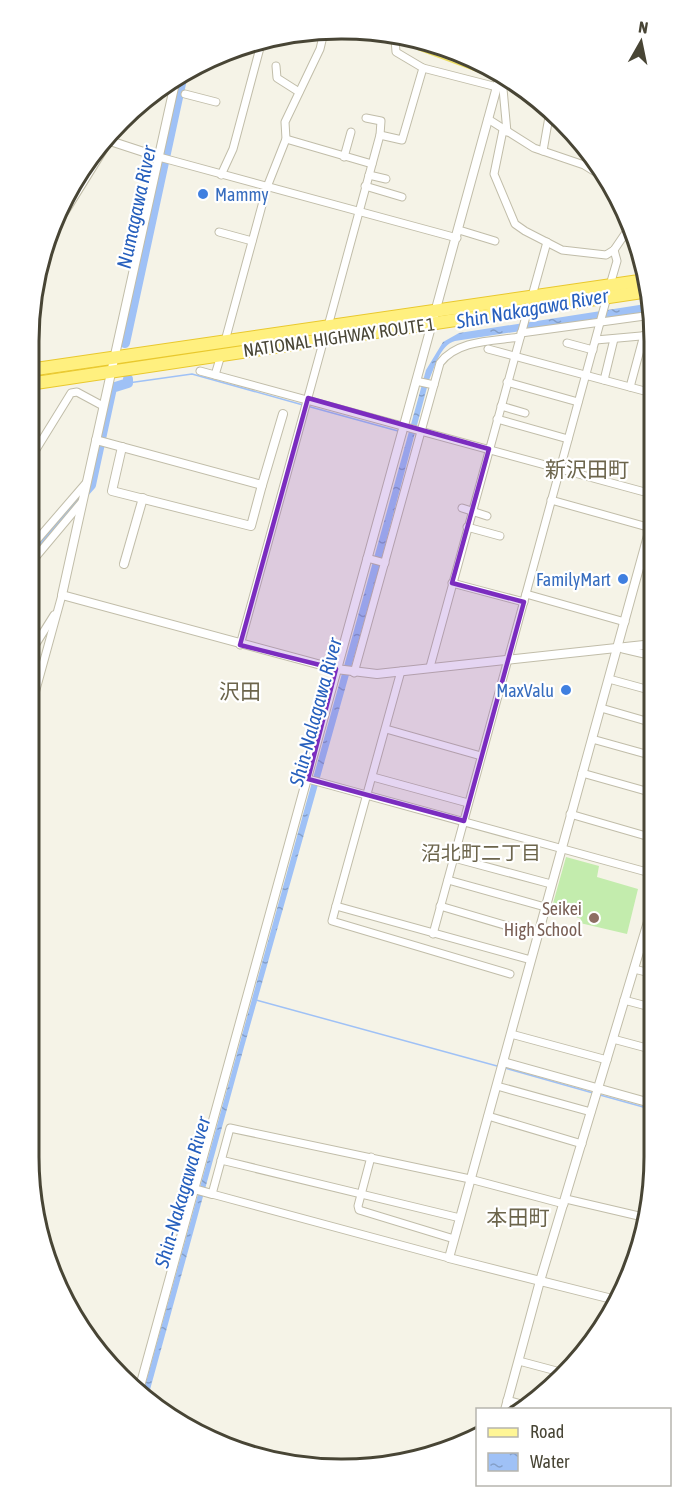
<svg xmlns="http://www.w3.org/2000/svg" width="683" height="1498" font-family="'Asap Condensed','Noto Sans JP',sans-serif">
<style>
.grass{fill:#c3ecad}
.water{fill:url(#water-ripples)}
.lines{fill:none;stroke-linecap:round;stroke-linejoin:round}
.stream{stroke:#9fc1f6;stroke-width:1.5}
.river{stroke:#9fc1f6;stroke-width:10}
.minor-casing{stroke:#c1bda9;stroke-width:9}
.tertiary-casing{stroke:#c1bda9;stroke-width:10}
.primary-casing{stroke:#ecdd5d;stroke-width:13}
.trunk-casing{stroke:#e9c82d;stroke-width:14}
.minor{stroke:#fff;stroke-width:7}
.tertiary{stroke:#fff;stroke-width:8}
.primary{stroke:#fff696;stroke-width:10}
.trunk{stroke:#fff07f;stroke-width:12}
.marked{fill:#7b2cbf;fill-opacity:0.2;stroke:#7b2cbf;stroke-width:4.5;stroke-linejoin:round}
.shop-dot{fill:#3f7fe0;stroke:#fff;stroke-width:2}
.education-dot{fill:#8d6e63;stroke:#fff;stroke-width:2}
.labels{text-anchor:middle;dominant-baseline:central;stroke-width:4.5;stroke-linejoin:round;paint-order:stroke}
.shop-label{font-size:18px;fill:#366cbe;stroke:#fff;text-anchor:end}
.street-label{font-size:18px;fill:#484535;stroke:#fff}
.education-label{font-size:18px;fill:#785e54;stroke:#fff;text-anchor:end}
.water-label{font-size:20px;font-style:italic;fill:#265fbd;stroke:#fff}
.neighbourhood-label{font-size:20px;fill:#6c654c;stroke:#fff}
.quarter-label{font-size:21px;fill:#6c654c;stroke:#fff}
.rim{fill:none;stroke:#484535;stroke-width:3}
</style>
<defs>
<pattern id="water-ripples" width="26" height="14" patternUnits="userSpaceOnUse" patternTransform="scale(1.5)"><rect width="26" height="14" fill="#9fc1f6"/><path d="M2 4q2-2 4 0t4 0M15 11q2-2 4 0t4 0" fill="none" stroke="#849fc8"/></pattern>
</defs>
<rect width="100%" height="100%" fill="#f5f3e7"/>
<polygon class="grass" points="566,857 599,866 597,877 638,889 627,934 580,923 581,919 552,907"/>
<path class="water" d="M652,303V311L455,341C440,345 435,367 429,380L378,572L244,1047L148,1397L143,1393L426,370L443,342L459,333Z"/>
<g class="lines">
<g class="stream">
<polyline points="128,383 192,374 303,405"/>
<polyline points="307,406 398,431"/>
<polyline points="256,1000 497,1066"/>
<polyline points="505,1068 593,1093"/>
<polyline points="600,1095 654,1110"/>
</g>
<g class="river">
<polyline points="125,343 182,79"/>
<polyline points="29,555 91,485 112,388 128,383 128,379"/>
</g>
<g class="minor-casing">
<g id="minor">
<polyline points="276,66 277,78 299,92"/>
<polyline points="423,68 497,87"/>
<polyline points="502,78 507,132"/>
<polyline points="185,94 216,102"/>
<polyline points="366,118 381,121 380,135"/>
<polyline points="488,119 534,148 584,165 605,178"/>
<polyline points="503,130 494,174 515,224 525,231 562,250 606,255 614,250 631,225"/>
<polyline points="286,139 372,164"/>
<polyline points="543,151 550,111"/>
<polyline points="159,157 457,238"/>
<polyline points="344,157 351,132"/>
<polyline points="221,175 233,149 261,44"/>
<polyline points="369,175 386,179"/>
<polyline points="365,186 402,197"/>
<polyline points="459,230 495,241"/>
<polyline points="219,232 252,241"/>
<polyline points="610,285 617,261 614,250"/>
<polyline points="532,296 547,242"/>
<polyline points="328,326 380,135 402,140 423,68 396,52 395,39"/>
<polyline points="521,333 652,315"/>
<polyline points="596,340 652,335"/>
<polyline points="225,341 267,187 286,139 285,122 320,49 324,32"/>
<polyline points="567,343 593,350"/>
<polyline points="488,349 652,393"/>
<polyline points="29,362 39,368"/>
<polyline points="200,371 652,494"/>
<polyline points="215,375 221,355"/>
<polyline points="604,380 614,339"/>
<polyline points="416,381 434,385"/>
<polyline points="507,382 578,402"/>
<polyline points="630,387 644,335"/>
<polyline points="501,406 525,413"/>
<polyline points="497,419 568,439"/>
<polyline points="29,461 71,393 77,392 103,406"/>
<polyline points="551,500 651,528"/>
<polyline points="462,508 487,516"/>
<polyline points="467,527 500,536"/>
<polyline points="29,549 86,483"/>
<polyline points="367,558 385,563"/>
<polyline points="29,565 81,503"/>
<polyline points="452,583 524,602"/>
<polyline points="526,594 625,622"/>
<polyline points="240,645 324,339"/>
<polyline points="623,649 653,656"/>
<polyline points="29,655 54,615"/>
<polyline points="430,667 528,309"/>
<polyline points="401,671 336,906 531,960"/>
<path d="M354,673L440,363C457,340 493,341 520,337"/>
<polyline points="609,679 653,691"/>
<polyline points="601,708 653,723"/>
<polyline points="29,715 62,595"/>
<polyline points="386,729 481,756"/>
<polyline points="592,739 653,756"/>
<polyline points="582,773 653,793"/>
<polyline points="373,777 468,803"/>
<polyline points="308,779 654,874"/>
<polyline points="570,814 653,838"/>
<polyline points="454,858 551,884"/>
<polyline points="448,880 545,907"/>
<polyline points="336,906 332,921 510,974"/>
<polyline points="440,906 538,935"/>
<polyline points="433,934 607,297"/>
<polyline points="634,969 654,974"/>
<polyline points="624,1000 654,1008"/>
<polyline points="511,1034 607,1060"/>
<polyline points="613,1039 654,1050"/>
<polyline points="497,1086 591,1112"/>
<polyline points="488,1116 582,1144"/>
<polyline points="371,1157 358,1206 359,1210 454,1239"/>
<polyline points="221,1160 460,1218"/>
<polyline points="566,1199 643,1217"/>
<polyline points="449,1258 212,1194 230,1128 470,1179 564,1204"/>
<polyline points="519,1361 564,1373"/>
<polyline points="507,1400 525,1405"/>
</g>
</g>
<g class="tertiary-casing">
<g id="tertiary">
<polyline points="175,83 62,595 336,669 377,674 653,644"/>
<polyline points="107,140 159,157"/>
<polyline points="50,235 109,140"/>
<polyline points="96,440 262,485 283,414"/>
<polyline points="122,447 112,491 251,526 262,485"/>
<polyline points="124,564 143,498"/>
<polyline points="503,1062 654,1104"/>
<polyline points="194,1189 212,1194"/>
<polyline points="616,1300 449,1258 652,521"/>
<polyline points="139,1390 498,83 502,82"/>
<polyline points="505,1410 540,1281 654,902"/>
</g>
</g>
<g class="primary-casing">
<polyline id="primary" points="422,45 498,73"/>
</g>
<g class="trunk-casing">
<g id="trunk">
<polyline points="29,370 646,280"/>
<polyline points="29,384 649,291"/>
</g>
</g>
<use href="#minor" class="minor"/>
<use href="#tertiary" class="tertiary"/>
<use href="#primary" class="primary"/>
<use href="#trunk" class="trunk"/>
</g>
<path class="marked" d="M308,398L489,449L452,583L524,602L464,821L308,779L336,669L240,645Z"/>
<g class="shop-dot">
<circle cx="203" cy="194" r="6"/>
<circle cx="623" cy="579" r="6"/>
<circle cx="566" cy="690" r="6"/>
</g>
<circle class="education-dot" cx="594" cy="918" r="6"/>
<g class="labels">
<g class="shop-label">
<text x="215" y="194" text-anchor="start">Mammy</text>
<text x="611" y="579">FamilyMart</text>
<text x="554" y="690">MaxValu</text>
</g>
<g class="street-label">
<text transform="translate(339 337) rotate(-8)">NATIONAL HIGHWAY ROUTE 1</text>
</g>
<g class="education-label">
<text x="582" y="908">Seikei<tspan x="582" dy="21">High School</tspan></text>
</g>
<g class="water-label">
<text transform="translate(136 207) rotate(-78)">Numagawa River</text>
<text transform="translate(532 308) rotate(-10)">Shin Nakagawa River</text>
<text transform="translate(315 712) rotate(-75)">Shin-Nalagawa River</text>
<text transform="translate(182 1192) rotate(-74)">Shin-Nakagawa River</text>
</g>
<g class="neighbourhood-label">
<text x="481" y="852">沼北町二丁目</text>
</g>
<g class="quarter-label">
<text x="587" y="469">新沢田町</text>
<text x="240" y="691">沢田</text>
<text x="518" y="1217">本田町</text>
</g>
</g>
<path d="M0 0H683V1498H0ZM341 39H342A302 302 0 0 1 644 341V1157A302 302 0 0 1 342 1459H341A302 302 0 0 1 39 1157V341A302 302 0 0 1 341 39Z" fill="#fff" fill-rule="evenodd"/>
<path class="rim" d="M341 39H342A302 302 0 0 1 644 341V1157A302 302 0 0 1 342 1459H341A302 302 0 0 1 39 1157V341A302 302 0 0 1 341 39Z"/>
<rect x="476" y="1408" width="195" height="78" fill="#ffffff" stroke="#b6b5ae" stroke-width="1.5"/>
<rect x="488" y="1428" width="30" height="9" fill="#fff696" stroke="#b6b5ae" stroke-width="1.5"/>
<text x="530" y="1438" font-size="18" fill="#484535">Road</text>
<rect x="488" y="1453" width="30" height="18" fill="url(#water-ripples)" stroke="#b6b5ae" stroke-width="1.5"/>
<text x="530" y="1468" font-size="18" fill="#484535">Water</text>
<g transform="translate(641 42) rotate(9)" stroke="#ffffff" stroke-width="4.5" paint-order="stroke">
<path d="M0-4.5L10 22L0 15L-10 22Z" fill="#484535"/>
<text y="-9" font-size="16" font-weight="bold" text-anchor="middle" fill="#484535">N</text>
</g>
</svg>
